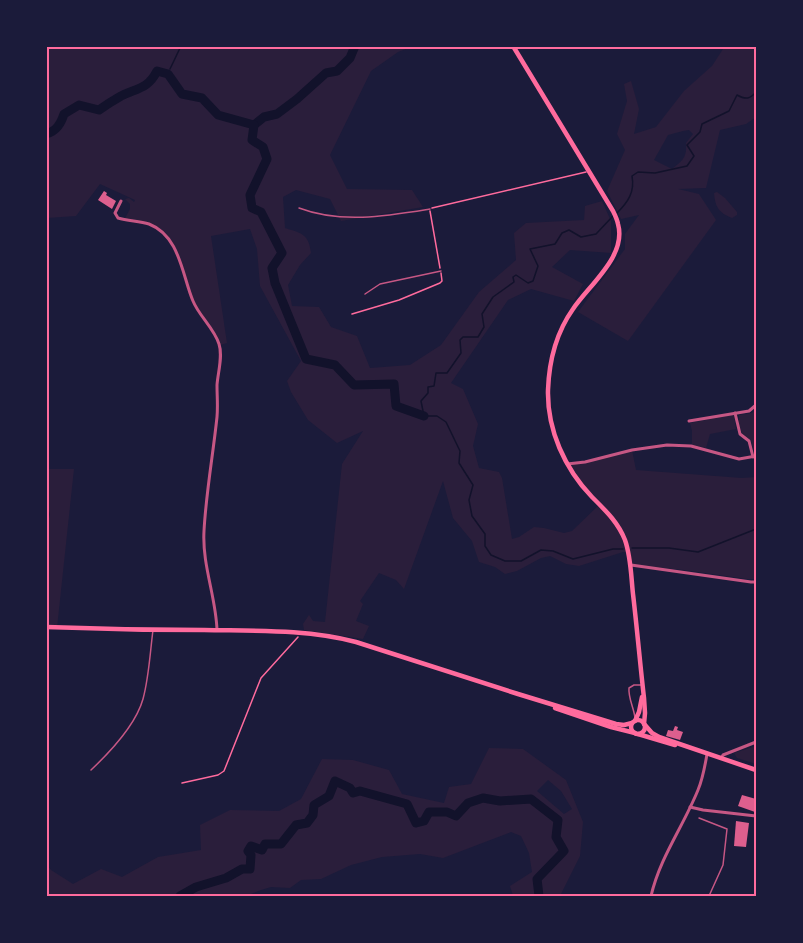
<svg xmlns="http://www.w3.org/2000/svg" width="803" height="943" font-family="Arial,sans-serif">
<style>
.green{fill:#2a1e3b;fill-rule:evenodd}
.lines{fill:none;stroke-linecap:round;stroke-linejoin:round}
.stream{stroke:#12122b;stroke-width:1.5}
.river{stroke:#12122b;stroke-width:9}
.building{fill:#dd5f8e}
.path{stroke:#ff6b9d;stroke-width:1.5}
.service{stroke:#c65784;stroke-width:1.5}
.minor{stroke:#c65784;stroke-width:3}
.secondary{stroke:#ff6b9d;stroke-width:4.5}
.neatline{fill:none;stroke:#ff6b9d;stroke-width:2}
</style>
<rect width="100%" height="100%" fill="#1b1b3a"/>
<g class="green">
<path d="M725,46L756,47V117L746,124L720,130L706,188L678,189L699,194L716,220L628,341L578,312L625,249V234L639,215L621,219L607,191L625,150L617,134L627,101L624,84L631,81L639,109L634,134L656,127L684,91L712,66ZM683,131L689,130L693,134L686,143C687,158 683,160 672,169L654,160L668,135Z"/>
<path d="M47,47H411L398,52L371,71L330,155L347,189L412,190L423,207L341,221L330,199L296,190L283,197L285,228C301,233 309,234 311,253L300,265L288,285L292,306L319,307L331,327L357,336L370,368L410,365L441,345L479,292L516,260L514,233L526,223L584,220L585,206L602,201L611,221V253L570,250L552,267L583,284L574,301L531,289L508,300L451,383L463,389L478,424L473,446L479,468L499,472L502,478L512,539L519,537L534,527L544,528L564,533L572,531L599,505L567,464L585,462L632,450L636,470L742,478L756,477V579H747L684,570L630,565L629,553L623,552L579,566L566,564L550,556L541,558L517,571L505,574L495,567L479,562L472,541L453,518L443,481L404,589L396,580L379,573L360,601L363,604L356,621L369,626L363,639L304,630L303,624L309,615L313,621L325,622L342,464L363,431L337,443L308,420L291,392L287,381L301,361L260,286L257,249L250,229L211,236L227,343L220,345C211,331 200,316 193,301C181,275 180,240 151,226C143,222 132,221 124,220L130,209V204L125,199L129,198L134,202L135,200L100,184L76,216L47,218Z"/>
<path d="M717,192L725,198L737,212V215L732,218C719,213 715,207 714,193Z"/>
<polygon points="756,409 756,452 754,451 751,441 742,433 739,426 739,415 752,413"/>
<polygon points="732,415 734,416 736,429 710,434 706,448 692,445 692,431 690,423"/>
<polygon points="47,469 74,469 57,628 47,627 46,531 50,514 47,506"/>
<polygon points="756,746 756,764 737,758 734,753"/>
<path d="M489,748L523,749L566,780L583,822L580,856L560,896H513L510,886L532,872L529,853L521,836L511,832L443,858L420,854L382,857L351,865L321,879L301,880L290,888L271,887L261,890L246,896H47V865L51,870L73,884L101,869L122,877L158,857L201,850L200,825L230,810L279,811L301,799L322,759L353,760L389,770L402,794L444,803L449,787L471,784ZM548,780L561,791L572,809L564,814L537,791Z"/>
</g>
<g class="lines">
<g class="stream">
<polyline points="170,69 181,46"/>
<polyline points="168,74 168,73"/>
<path d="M617,213C628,202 635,192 632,176L638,172L655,173L687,166L694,156L687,145L700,132L702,124L729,111L737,95C746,100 750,99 756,92"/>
<polyline points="613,216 596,234 581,237 569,230 562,233 555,244 530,249 538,266 533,281 528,283 516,275 513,277 514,282 493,297 482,314 484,327 478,337 463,337 460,340 461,353 447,373 436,373 434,386 428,387 428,393 421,401 424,416 437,416 446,422 460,451 459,463 473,485 469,500 472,516 485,534 485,546 491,555 505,561 521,561 541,550 553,551 573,559 613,549 623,549"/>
<polyline points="632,548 669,548 698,552 756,529"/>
</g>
<g class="river">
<polyline points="254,125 264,117 277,114 297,99 326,73 337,71 350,58 355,46"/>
<path d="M46,134C57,131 61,123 64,114L79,105L99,110C106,105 114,100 121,96C137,88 148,89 157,71L168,74L182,94L202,98L218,115L254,125L252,140L263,147L267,159L250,195L252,208L261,212L282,253L272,268L275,283L306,359L335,365L354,385L394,384L396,406L424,416"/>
<polyline points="180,896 196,887 226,878 242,869 250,869 251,855 248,851 251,846 262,850 265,844 281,844 296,825 307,823 313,815 314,805 329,796 335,781 350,788 353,793 360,791 407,804 416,823 424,821 429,812 447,812 456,816 468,803 483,798 500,801 531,799 558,820 556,837 564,851 537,879 539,896"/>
</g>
</g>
<g class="building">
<polygon points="104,191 107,193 106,195 116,201 112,209 98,200"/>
<polygon points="675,726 678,727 677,730 683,732 680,740 666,736 668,730 673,731"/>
<polygon points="742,795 756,799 755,812 738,806"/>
<polygon points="736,821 749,823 746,847 734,846"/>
</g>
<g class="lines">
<g class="path">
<polyline points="432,208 586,172"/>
<polyline points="430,211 440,268"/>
<polyline points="352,314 399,300 440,283 442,281 441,273"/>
<polyline points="182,783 218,775 224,771 261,678 298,637"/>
</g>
<g class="service">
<path d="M299,208C341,224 387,216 430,209"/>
<polyline points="365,294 380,284 441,271"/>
<path d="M635,718C634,708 628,698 629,688L634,685H642"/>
<path d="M91,770C109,753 136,724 143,699C149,677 150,653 153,630"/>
<polyline points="699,818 727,829 723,865 709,896"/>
</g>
<g class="minor">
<path d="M121,201L115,213L118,218C128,221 139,221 149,224C180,236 182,275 193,301C199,316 214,328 219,344C223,356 218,372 217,385C217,396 218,406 217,417C213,455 206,493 204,531C202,565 216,597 217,630"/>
<polyline points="735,413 740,434 749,441 753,457"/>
<polyline points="689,421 749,411 756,405"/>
<polyline points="567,464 585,462 632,450 667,445 691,446 739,459 756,456"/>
<polyline points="631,565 751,582 756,582"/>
<polyline points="721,758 723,755 756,742"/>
<polyline points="690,807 703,810 756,816"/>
<path d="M651,896C660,857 683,827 698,790C703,778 705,766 707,754"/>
</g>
<g class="secondary">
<path d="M513,46L613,211C615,215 617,219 618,224C627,256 589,285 573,309C556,333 549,362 548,390C547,430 565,469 592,497C605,510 618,522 625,540C631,557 631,576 633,594C637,628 640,663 644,698L645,713L644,724"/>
<path d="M46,627C99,629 151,630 204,630C255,631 307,629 356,642L518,694L616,724L624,725L632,723"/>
<polyline points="555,708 611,727 635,733"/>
<circle cx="638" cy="727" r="7"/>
<polyline points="635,721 639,712 642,697"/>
<polyline points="645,725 652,733 659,737 756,770"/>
<polyline points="638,734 675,745"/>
</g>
</g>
<rect width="803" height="943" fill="none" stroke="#1b1b3a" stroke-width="96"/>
<rect x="48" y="48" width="707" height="847" class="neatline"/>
</svg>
